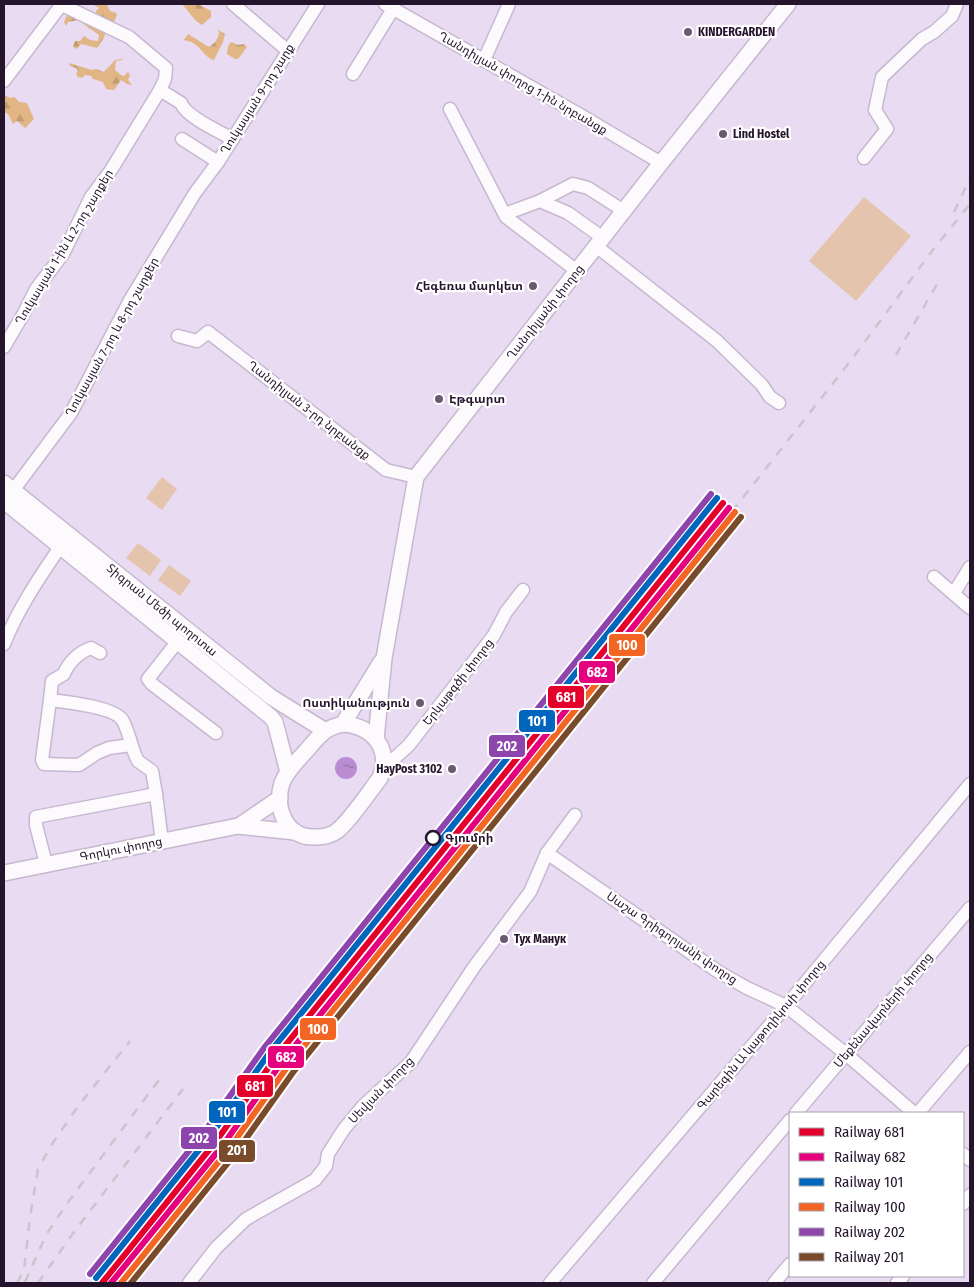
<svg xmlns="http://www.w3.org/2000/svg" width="974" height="1287" font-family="'Fira Sans Condensed','Noto Sans Armenian',sans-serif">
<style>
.grass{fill:#e5c4ae}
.forest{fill:url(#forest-firs)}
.water{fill:url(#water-ripples)}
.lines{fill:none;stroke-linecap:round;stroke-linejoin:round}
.minor-casing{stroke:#c7b8d0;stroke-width:15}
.major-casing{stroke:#c7b8d0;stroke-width:18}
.minor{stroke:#fcfafd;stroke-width:12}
.major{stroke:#fcfafd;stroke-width:15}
.rail{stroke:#cac5cc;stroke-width:2.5;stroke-dasharray:9 9;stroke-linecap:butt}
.rail-1-casing{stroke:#fff;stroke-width:10}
.rail-2-casing{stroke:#fff;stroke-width:10}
.rail-3-casing{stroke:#fff;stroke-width:10}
.rail-4-casing{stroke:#fff;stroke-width:10}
.rail-5-casing{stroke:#fff;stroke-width:10}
.rail-6-casing{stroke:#fff;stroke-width:10}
.rail-1{stroke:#e4002b;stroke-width:6}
.rail-2{stroke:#e5007d;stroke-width:6}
.rail-3{stroke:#0065bd;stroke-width:6}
.rail-4{stroke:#f26522;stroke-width:6}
.rail-5{stroke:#8e44ad;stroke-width:6}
.rail-6{stroke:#7a4b2a;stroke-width:6}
.poi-dot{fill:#695a71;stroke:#fff;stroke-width:2}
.stop-dot{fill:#fff;stroke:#24142c;stroke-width:2.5}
.labels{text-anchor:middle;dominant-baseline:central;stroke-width:4.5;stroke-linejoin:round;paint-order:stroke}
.poi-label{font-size:12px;font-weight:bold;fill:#24142c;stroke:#fff;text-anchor:start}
.street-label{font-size:12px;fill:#24142c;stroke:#fff}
.stop-label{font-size:12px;font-weight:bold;fill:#24142c;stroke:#fff;text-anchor:start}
.line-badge{stroke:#fff;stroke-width:2}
.badge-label{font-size:14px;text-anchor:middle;font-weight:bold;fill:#fff}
</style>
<defs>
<pattern id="forest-firs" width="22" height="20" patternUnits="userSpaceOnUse" patternTransform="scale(1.25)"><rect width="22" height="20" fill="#e1b684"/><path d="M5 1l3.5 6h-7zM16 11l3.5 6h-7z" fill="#c19c72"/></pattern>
<pattern id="water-ripples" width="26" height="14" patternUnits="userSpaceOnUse" patternTransform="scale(1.25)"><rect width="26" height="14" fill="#ba8dd2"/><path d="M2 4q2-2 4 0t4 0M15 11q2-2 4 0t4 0" fill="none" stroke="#9772ab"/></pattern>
</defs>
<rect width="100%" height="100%" fill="#e9dbf2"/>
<g class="grass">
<polygon points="864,197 911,236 856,301 809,261"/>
<polygon points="162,477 177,489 162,510 146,498"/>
<polygon points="138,543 161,560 150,576 126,558"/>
<polygon points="169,565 191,581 180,596 158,580"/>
</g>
<g class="forest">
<polygon points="92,4 107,5 110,11 116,13 117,15 114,22 101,19 96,15 96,11 99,8"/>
<polygon points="182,4 198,4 211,11 211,17 202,25 196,21"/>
<path d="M71,13L104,27C107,37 103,39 97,48L81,44L77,49L73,47L75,41H80L84,36L90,40L98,41L99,35L78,20L68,22L66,26L64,22L67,15Z"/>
<path d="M217,29L225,34L223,42L214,60C201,56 202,43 184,40L188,34L209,47C214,44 219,38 219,32Z"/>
<polygon points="231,42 238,45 244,44 247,47 238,59 235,59 227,54 228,46"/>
<polygon points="124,54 122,60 116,61 115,70 121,75 124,76 128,72 130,75 128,80 132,85 127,84 121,80 114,90 106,89 103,82 93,79 91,76 85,75 82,78 78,77 76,74 78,71 76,68 70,66 69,63 92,70 96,69 104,72 115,60 122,59"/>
<polygon points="4,95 10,98 15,97 19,102 27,103 34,119 25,128 17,121 13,124 8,114 4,112"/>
</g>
<circle class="water" cx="346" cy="768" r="11"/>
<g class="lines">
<g class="minor-casing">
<g id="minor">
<polyline points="233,4 288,51"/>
<polyline points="385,4 582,116 661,163"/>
<polyline points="484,60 509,4"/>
<polyline points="353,74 393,9"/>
<polyline points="4,81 62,4"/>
<path d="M160,90L181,103C186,117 220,132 233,139"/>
<polyline points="450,109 506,217 577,271"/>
<polyline points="182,139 218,162"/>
<polyline points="864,158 887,129 875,110 882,77 922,39 934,32 952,16 957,4"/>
<polyline points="540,201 573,184 588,188 624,211"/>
<polyline points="505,214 540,201 568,213 603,238"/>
<polyline points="596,246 717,341 762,385 770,397 779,403"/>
<polyline points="178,336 197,341 208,332 386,470 416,477"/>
<polyline points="4,347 24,313 36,289 63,254 91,197 111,170 160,90 165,79 166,68 129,37 62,5"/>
<polyline points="9,496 71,413 130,300 195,193 218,162 318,4"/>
<polyline points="934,577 970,608"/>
<polyline points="954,593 970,567"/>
<polyline points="178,641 148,679 152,684 216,733"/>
<path d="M4,644C18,609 39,578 60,547"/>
<path d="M100,653L91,648C79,652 68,663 64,674L52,681L50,700C66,702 116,707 123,721C129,732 131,746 136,757L138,761L152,771L156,794"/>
<polyline points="50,700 42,760 44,764 79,765 97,753 109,748 131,745"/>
<polyline points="384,768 409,745 494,635 506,612 523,590"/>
<polyline points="547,853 717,971 747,988 786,1006 846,1054 914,1113"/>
<polyline points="46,864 36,825 36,817 41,816 156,794 162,842"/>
<polyline points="796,1113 970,908"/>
<polyline points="918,1113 970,1052"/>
<polyline points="963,1154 970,1160"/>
<polyline points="963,1204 970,1195"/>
<polyline points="189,1283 216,1248 246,1219 315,1180 326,1166 328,1154 344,1129 363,1106 411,1062 474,967 530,892 547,853 575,815"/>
<polyline points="550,1283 786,1006 970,784"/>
<polyline points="653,1283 790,1120"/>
<polyline points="774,1283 790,1264"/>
<polyline points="897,1283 903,1276"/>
</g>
</g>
<g class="major-casing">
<g id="major">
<polyline points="4,483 271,697 324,730"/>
<polyline points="4,501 271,717 275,722 288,772"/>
<path d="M343,724C372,726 392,748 380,778C369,792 350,821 337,831C330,836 324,837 316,837C286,839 274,808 282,783C287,770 298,760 307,750C319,736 324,728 343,724Z"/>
<polyline points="343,724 381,662"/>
<polyline points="376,739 384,658 416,477 661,163 788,4"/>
<polyline points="239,826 280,798"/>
<polyline points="4,873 238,826 295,832"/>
</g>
</g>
<use href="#minor" class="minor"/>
<use href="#major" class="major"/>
<g class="rail">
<polyline points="954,212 970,178"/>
<polyline points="896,355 940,279"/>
<polyline points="25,1282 46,1235 66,1205 161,1077"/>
<polyline points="17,1283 24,1270 30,1217 38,1169 52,1144 79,1105 130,1041"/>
<polyline points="38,1283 74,1232 183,1089"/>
<polyline points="111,1283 689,566 849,363 932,251 970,204"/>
</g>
<g class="rail-1-casing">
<polyline id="rail-1" points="102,1283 217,1140 276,1057 723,503"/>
</g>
<g class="rail-2-casing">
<polyline id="rail-2" points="111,1283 223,1145 282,1062 729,508"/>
</g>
<g class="rail-3-casing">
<polyline id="rail-3" points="96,1278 211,1135 270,1052 717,498"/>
</g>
<g class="rail-4-casing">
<polyline id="rail-4" points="121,1283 229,1149 288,1066 735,512"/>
</g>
<g class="rail-5-casing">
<polyline id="rail-5" points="90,1274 205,1131 264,1048 711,494"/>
</g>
<g class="rail-6-casing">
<polyline id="rail-6" points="131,1283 235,1154 294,1071 741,517"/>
</g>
<use href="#rail-1" class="rail-1"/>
<use href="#rail-2" class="rail-2"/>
<use href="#rail-3" class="rail-3"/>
<use href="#rail-4" class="rail-4"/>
<use href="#rail-5" class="rail-5"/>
<use href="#rail-6" class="rail-6"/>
</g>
<g class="poi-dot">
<circle cx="688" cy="32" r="5"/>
<circle cx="723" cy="134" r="5"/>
<circle cx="533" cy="286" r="5"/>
<circle cx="439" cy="399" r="5"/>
<circle cx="420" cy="703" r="5"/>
<circle cx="452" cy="769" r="5"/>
<circle cx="504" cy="939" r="5"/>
</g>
<circle class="stop-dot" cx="433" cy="838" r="7"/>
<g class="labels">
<g class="poi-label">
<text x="698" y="32">KINDERGARDEN</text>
<text x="733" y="134">Lind Hostel</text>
<text x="523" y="286" text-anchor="end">Հեգեռա մարկետ</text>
<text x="449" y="399">Էթգարտ</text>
<text x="410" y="703" text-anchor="end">Ոստիկանություն</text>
<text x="442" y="769" text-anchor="end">HayPost 3102</text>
<text x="514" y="939">Тух Манук</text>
</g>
<g class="street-label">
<text transform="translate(523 83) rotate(30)">Ղանդիլյան փողոց 1-ին նրբանցք</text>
<text transform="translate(257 99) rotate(-58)">Ղուկասյան 9-րդ շարք</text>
<text transform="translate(64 247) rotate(-59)">Ղուկասյան 1-ին և 2-րդ շարքեր</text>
<text transform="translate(545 312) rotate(-52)">Ղանդիլյանի փողոց</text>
<text transform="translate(112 337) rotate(-61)">Ղուկասյան 7-րդ և 8-րդ շարքեր</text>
<text transform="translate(309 410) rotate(38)">Ղանդիլյան 3-րդ նրբանցք</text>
<text transform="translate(162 610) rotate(39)">Տիգրան Մեծի պողոտա</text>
<text transform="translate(458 682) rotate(-52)">Երկաթգծի փողոց</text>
<text transform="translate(121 849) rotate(-11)">Գորկու փողոց</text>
<text transform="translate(672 938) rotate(34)">Սաշա Գրիգորյանի փողոց</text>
<text transform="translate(883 1010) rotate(-50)">Մեքենավարների փողոց</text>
<text transform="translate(761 1035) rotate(-50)">Գարեգին Ա կաթողիկոսի փողոց</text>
<text transform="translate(381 1090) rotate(-46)">Սեվյան փողոց</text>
</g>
<g class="stop-label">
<text x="445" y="838">Գյումրի</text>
</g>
</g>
<g class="line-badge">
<rect x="608" y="633" width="38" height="24" rx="5" fill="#f26522"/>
<rect x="578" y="660" width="38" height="24" rx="5" fill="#e5007d"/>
<rect x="547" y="685" width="38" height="24" rx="5" fill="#e4002b"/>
<rect x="518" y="709" width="38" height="24" rx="5" fill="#0065bd"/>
<rect x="488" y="734" width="38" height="24" rx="5" fill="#8e44ad"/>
<rect x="299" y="1017" width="38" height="24" rx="5" fill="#f26522"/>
<rect x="267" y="1045" width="38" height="24" rx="5" fill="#e5007d"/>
<rect x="236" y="1074" width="38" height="24" rx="5" fill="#e4002b"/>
<rect x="208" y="1100" width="38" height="24" rx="5" fill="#0065bd"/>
<rect x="180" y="1126" width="38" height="24" rx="5" fill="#8e44ad"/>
<rect x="218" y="1139" width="38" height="24" rx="5" fill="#7a4b2a"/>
</g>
<g class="badge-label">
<text x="627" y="650">100</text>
<text x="597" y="677">682</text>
<text x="566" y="702">681</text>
<text x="537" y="726">101</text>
<text x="507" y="751">202</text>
<text x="318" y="1034">100</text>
<text x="286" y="1062">682</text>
<text x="255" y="1091">681</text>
<text x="227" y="1117">101</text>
<text x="199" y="1143">202</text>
<text x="237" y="1155">201</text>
</g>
<rect width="974" height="1287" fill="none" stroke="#24142c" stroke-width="10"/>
<rect x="789" y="1112" width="175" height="165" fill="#ffffff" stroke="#a7a1ab"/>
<rect x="799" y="1128" width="25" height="8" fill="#e4002b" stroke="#a7a1ab"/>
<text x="834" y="1137" font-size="15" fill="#24142c">Railway 681</text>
<rect x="799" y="1153" width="25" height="8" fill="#e5007d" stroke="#a7a1ab"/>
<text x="834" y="1162" font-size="15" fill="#24142c">Railway 682</text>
<rect x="799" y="1178" width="25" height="8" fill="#0065bd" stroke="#a7a1ab"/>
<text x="834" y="1187" font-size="15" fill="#24142c">Railway 101</text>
<rect x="799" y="1203" width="25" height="8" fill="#f26522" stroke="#a7a1ab"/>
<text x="834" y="1212" font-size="15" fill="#24142c">Railway 100</text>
<rect x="799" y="1228" width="25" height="8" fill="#8e44ad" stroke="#a7a1ab"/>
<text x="834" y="1237" font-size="15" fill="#24142c">Railway 202</text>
<rect x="799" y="1253" width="25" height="8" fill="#7a4b2a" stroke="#a7a1ab"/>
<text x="834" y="1262" font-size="15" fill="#24142c">Railway 201</text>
</svg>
